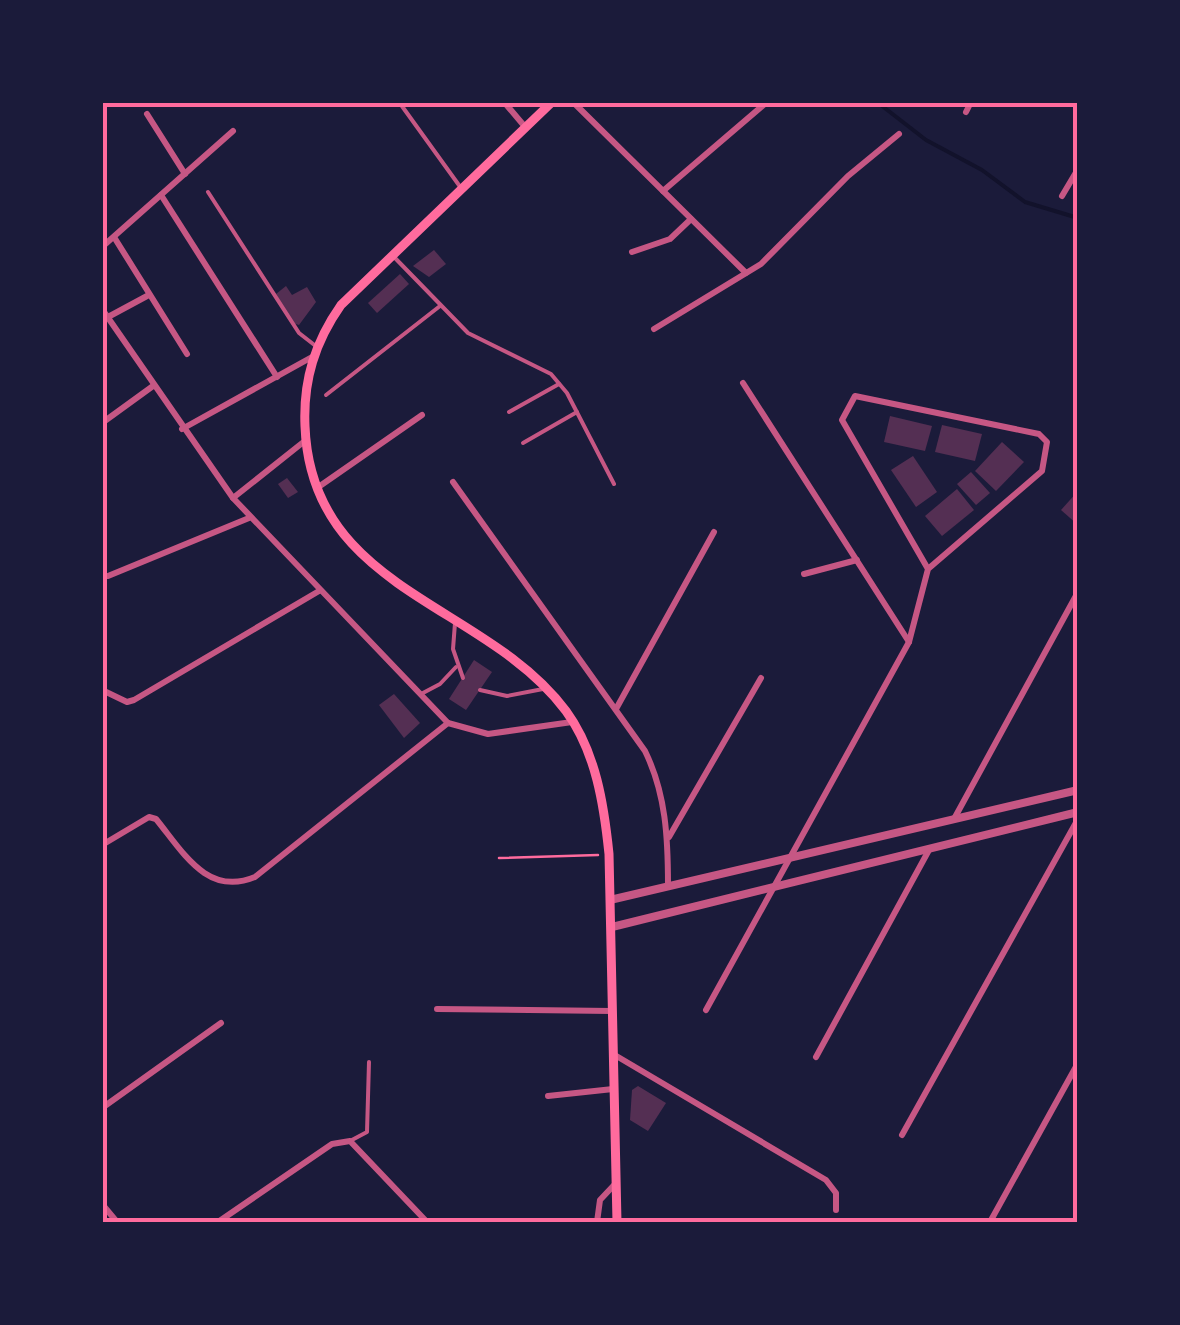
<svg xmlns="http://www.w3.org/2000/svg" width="1180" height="1325" font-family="Jost,sans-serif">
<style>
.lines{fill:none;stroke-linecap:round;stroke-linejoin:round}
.stream{stroke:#12122b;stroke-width:4}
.building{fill:#542f53}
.path{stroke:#ff6b9d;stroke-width:2.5}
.service{stroke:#c65784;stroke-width:4}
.minor{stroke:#c65784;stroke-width:6}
.tertiary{stroke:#c65784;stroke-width:8}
.secondary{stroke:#ff6b9d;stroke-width:9}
.neatline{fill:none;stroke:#ff6b9d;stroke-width:4}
</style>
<rect width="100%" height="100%" fill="#1b1b3a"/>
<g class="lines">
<polyline class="stream" points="877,102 926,140 982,170 1025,202 1078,218"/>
</g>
<g class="building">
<polygon points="434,250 446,264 429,277 413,266"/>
<polygon points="400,274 409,284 377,313 368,303"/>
<polygon points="286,286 292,295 307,287 316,302 299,325 292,323 276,294"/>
<polygon points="890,416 932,426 925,451 884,442"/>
<polygon points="942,425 982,434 975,461 935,452"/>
<polygon points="1002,442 1024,462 996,491 975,471"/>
<polygon points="913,456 937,492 916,507 891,470"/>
<polygon points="971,472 990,493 976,505 957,484"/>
<polygon points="287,478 298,492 288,498 278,484"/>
<polygon points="957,489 974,510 942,536 925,516"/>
<polygon points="1078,491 1078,525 1061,510"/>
<polygon points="474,660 492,672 466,710 449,699"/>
<polygon points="394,694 420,723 404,738 379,705"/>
<polygon points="638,1086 666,1103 648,1131 630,1120 632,1090"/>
</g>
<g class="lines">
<polyline class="path" points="499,858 598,855"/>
<g class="service">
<polyline points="399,102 461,188"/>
<polyline points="208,192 299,333 317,347"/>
<polyline points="395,258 468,333 551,374 567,393 614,484"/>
<polyline points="326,395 440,306"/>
<polyline points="509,412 559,384"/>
<polyline points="523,443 577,412"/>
<polyline points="455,623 453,649 463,678"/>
<polyline points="480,690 507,696 543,689"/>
<polyline points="421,694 440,684 456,667"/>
<polyline points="350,1141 367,1132 369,1062"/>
</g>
<g class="minor">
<polyline points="504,102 526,128"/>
<polyline points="573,102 746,273"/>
<polyline points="966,112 971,102"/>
<polyline points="147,114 185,174"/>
<polyline points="663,191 767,102"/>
<polyline points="161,195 277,377"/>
<polyline points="1062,196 1078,169"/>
<polyline points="114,237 187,354"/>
<polyline points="102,247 233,131"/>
<polyline points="632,252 670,239 691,219"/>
<polyline points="102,309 233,498 448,723 488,734 572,722"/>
<polyline points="108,317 147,296"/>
<polyline points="654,329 761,264 848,176 899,134"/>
<polyline points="743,383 909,642"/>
<polyline points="102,423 153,386"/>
<polyline points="182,429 312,357"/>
<path d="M453,482L645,751C666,794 668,838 668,886"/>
<polyline points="317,488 422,415"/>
<polyline points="233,498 306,440"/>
<polyline points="804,574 857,560"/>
<polyline points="108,576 249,518"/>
<polyline points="102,690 127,702 134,700 319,591"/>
<polyline points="616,709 714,532"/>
<polyline points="954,819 1078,592"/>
<polyline points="669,837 761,678"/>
<path d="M102,845L149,817L156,819C183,852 207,897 255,877L448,723"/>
<polyline points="437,1009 612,1011"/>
<polyline points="706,1010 909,642 928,569 1042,471 1047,442 1039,434 855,396 842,420 928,569"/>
<polyline points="613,1054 826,1180 836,1193 836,1210"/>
<polyline points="816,1057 929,850"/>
<polyline points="548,1096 613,1089"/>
<polyline points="102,1108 221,1023"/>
<polyline points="902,1135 1078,819"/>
<polyline points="102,1204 117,1222"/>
<polyline points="218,1222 332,1144 350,1141 427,1222"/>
<polyline points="597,1222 600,1200 616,1183"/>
<polyline points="990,1222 1078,1063"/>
</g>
<g class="tertiary">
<polyline points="610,900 1078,790"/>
<polyline points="612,927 1078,812"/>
</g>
<path class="secondary" d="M552,102L341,305C315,342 303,380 305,426C311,592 485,602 566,711C596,752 604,805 609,854L617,1222"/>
</g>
<rect width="1180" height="1325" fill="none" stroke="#1b1b3a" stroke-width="210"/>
<rect x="105" y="105" width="970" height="1115" class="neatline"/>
</svg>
